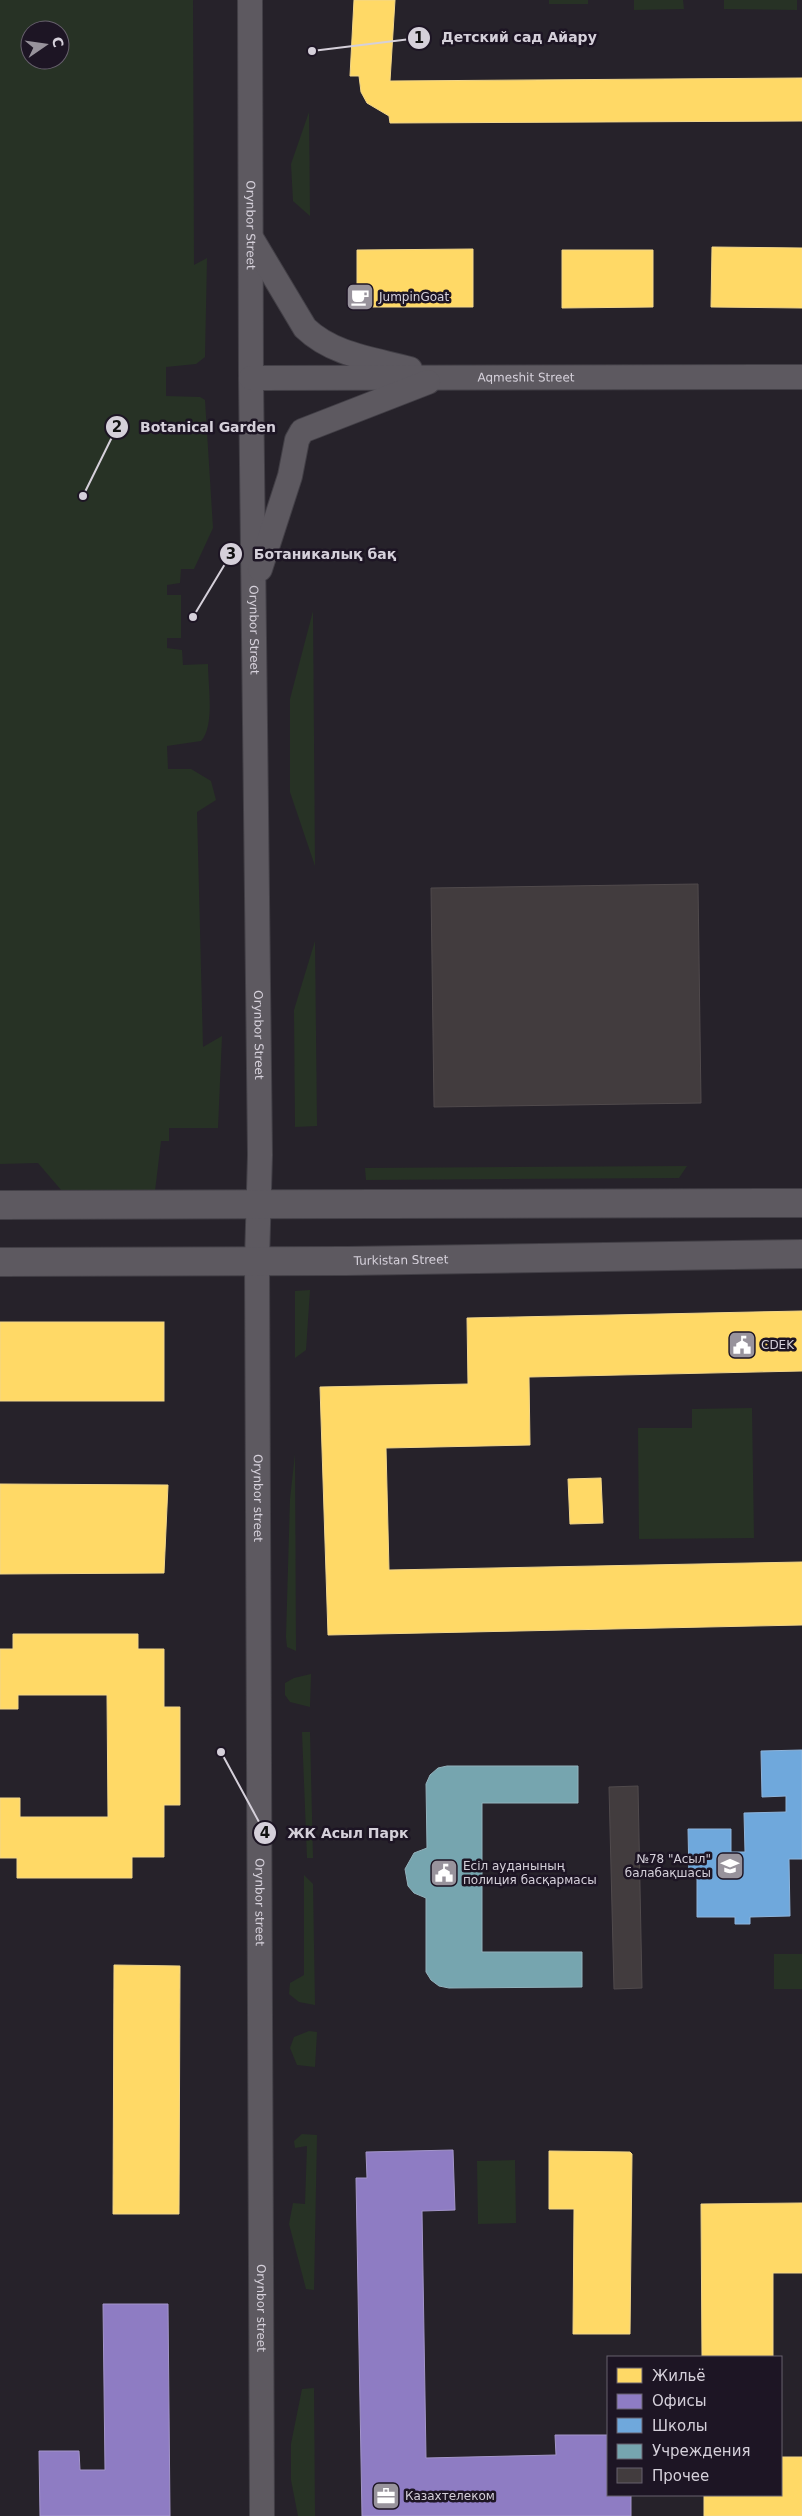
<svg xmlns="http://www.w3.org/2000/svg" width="802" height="2516" font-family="'DejaVu Sans',sans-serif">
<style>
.green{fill:#273225;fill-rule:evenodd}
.homes{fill:#ffd966;stroke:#f2d689}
.offices{fill:#8e7cc3;stroke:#a395ca}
.schools{fill:#6fa8dc;stroke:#8eb4db}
.public{fill:#76a5af;stroke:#92b2bc}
.building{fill:#423c3e;stroke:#504a4c}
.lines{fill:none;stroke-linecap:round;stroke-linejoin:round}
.tertiary-casing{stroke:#423f46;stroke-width:26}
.secondary-casing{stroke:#423f46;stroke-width:30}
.tertiary{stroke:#5d5960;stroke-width:24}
.secondary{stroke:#5d5960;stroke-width:28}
.labels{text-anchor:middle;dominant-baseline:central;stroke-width:5;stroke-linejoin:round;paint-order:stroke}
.street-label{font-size:12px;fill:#d5d0da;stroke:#1d1524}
.poi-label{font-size:12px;fill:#d5d0da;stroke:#1d1524;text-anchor:start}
.leader{fill:none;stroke:#d5d0da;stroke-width:2}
.callout-dot{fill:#d5d0da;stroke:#1d1524;stroke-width:2}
.mark-label{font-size:15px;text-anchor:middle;font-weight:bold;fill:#111}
.callout-label{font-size:14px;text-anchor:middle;font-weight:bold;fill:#d5d0da;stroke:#1d1524;stroke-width:5;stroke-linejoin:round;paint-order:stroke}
</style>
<rect width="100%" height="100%" fill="#26222a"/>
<g class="green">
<path d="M0,0H193L194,265L207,258L205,357L196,364L166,367V396L200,397L205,400L213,528L194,569H181L180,583L167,585V595H181V638H167V648L182,650L183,665L208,664C208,685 215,726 201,741L167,746L168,769H191L211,781L216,800L197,812L203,1047L222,1036L218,1128H169V1141H161L155,1191H62L38,1163L0,1164ZM30,30H60V60H30Z"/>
<rect x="549" y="0" width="39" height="4"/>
<polygon points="634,0 683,0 684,9 634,10"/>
<polygon points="724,0 797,0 797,10 724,9"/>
<polygon points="309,112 310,216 293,201 291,164"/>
<polygon points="313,611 315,866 290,792 290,699"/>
<polygon points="315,941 317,1126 295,1127 294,1010"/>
<polygon points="687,1166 679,1178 366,1180 365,1168"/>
<polygon points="310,1290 306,1350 295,1358 295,1291"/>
<polygon points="752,1408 754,1538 639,1539 638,1428 692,1428 692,1409"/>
<polygon points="295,1454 296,1651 287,1647 286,1637 290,1499"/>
<polygon points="311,1674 310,1707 290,1702 285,1695 285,1683 294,1678"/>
<polygon points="302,1732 310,1732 313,1858 307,1858"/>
<polygon points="304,1875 313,1884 315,2005 299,2002 289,1994 290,1983 304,1975"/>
<rect x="774" y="1954" width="28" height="35"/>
<polygon points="309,2031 317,2032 315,2067 297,2065 290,2048 294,2037"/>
<polygon points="302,2134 317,2135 314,2290 306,2289 289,2224 293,2203 305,2204 307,2146 295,2148 294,2141"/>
<polygon points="515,2160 516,2223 478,2224 477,2161"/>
<polygon points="314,2388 315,2516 298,2516 291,2480 291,2444 302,2389"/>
</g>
<g class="homes">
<polygon points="354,0 395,0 390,81 802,78 802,121 390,123 389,116 367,103 361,92 359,76 350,76"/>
<polygon points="712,247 802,248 802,308 711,307"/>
<polygon points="473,249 473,307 357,307 357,250"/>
<polygon points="562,250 653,250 653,307 562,308"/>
<polygon points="802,1311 802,1371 529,1377 530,1445 386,1448 389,1570 802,1562 802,1625 328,1635 320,1387 468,1384 467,1318"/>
<rect x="0" y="1322" width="164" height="79"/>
<polygon points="601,1478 603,1523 570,1524 568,1479"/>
<polygon points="0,1484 168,1485 164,1573 0,1574"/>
<polygon points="13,1634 138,1634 138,1649 164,1649 164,1707 180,1707 180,1805 164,1805 164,1857 132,1857 132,1878 17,1878 17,1858 0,1858 0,1798 20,1798 20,1817 108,1817 107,1695 18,1695 18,1709 0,1709 0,1649 13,1649"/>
<polygon points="114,1965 180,1966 179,2214 113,2214"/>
<polygon points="549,2151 630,2152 632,2154 630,2334 573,2334 574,2209 549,2209"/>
<polygon points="802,2203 802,2273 773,2273 773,2357 702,2357 701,2204"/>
<polygon points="781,2457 802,2457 802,2516 704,2516 704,2495 781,2495"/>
</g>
<g class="offices">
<polygon points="453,2150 455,2210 422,2211 426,2458 556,2455 555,2435 608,2435 608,2495 631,2495 631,2516 362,2516 356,2178 367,2178 366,2152"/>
<polygon points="103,2304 168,2304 170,2516 40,2516 39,2451 79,2451 80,2470 105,2470"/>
</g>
<polygon class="schools" points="802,1750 802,1859 789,1859 790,1916 750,1917 750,1924 735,1924 735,1917 697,1917 697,1878 689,1878 688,1829 731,1829 731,1852 745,1852 744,1813 786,1812 786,1796 762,1797 761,1751"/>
<polygon class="public" points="447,1766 578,1766 578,1803 482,1803 482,1952 582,1952 582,1987 449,1988 439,1986 431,1980 426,1972 426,1898 414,1893 408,1886 405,1869 414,1853 427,1848 426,1784 430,1775 438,1768"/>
<g class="building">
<polygon points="698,884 701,1103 434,1107 431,888"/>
<polygon points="638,1786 642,1988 614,1989 609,1787"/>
</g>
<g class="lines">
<g class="tertiary-casing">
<g id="tertiary">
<path id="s1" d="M250,0L251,378L260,1155L257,1260L262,2516"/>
<path d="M253,241L305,328C333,355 373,359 410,369"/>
<path id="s2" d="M251,378L802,377"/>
<polyline points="260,569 290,476 297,440 302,431 428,382"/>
</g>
</g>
<g class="secondary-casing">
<g id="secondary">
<polyline points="0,1205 802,1203"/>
<path id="s3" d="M0,1262L347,1261L802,1254"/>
</g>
</g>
<use href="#tertiary" class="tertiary"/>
<use href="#secondary" class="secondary"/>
</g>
<defs>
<g id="cafe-square" transform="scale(1.4375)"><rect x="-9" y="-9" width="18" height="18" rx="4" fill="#98939c" stroke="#1d1524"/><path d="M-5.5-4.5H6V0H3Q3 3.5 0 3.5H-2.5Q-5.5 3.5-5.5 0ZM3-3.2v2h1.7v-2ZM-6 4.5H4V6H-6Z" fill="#fff"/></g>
<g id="civic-square" transform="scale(1.4375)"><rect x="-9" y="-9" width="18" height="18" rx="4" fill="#98939c" stroke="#1d1524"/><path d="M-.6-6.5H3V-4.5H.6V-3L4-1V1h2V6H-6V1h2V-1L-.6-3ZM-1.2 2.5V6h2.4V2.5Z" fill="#fff"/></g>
<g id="school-square" transform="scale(1.4375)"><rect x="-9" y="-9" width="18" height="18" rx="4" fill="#98939c" stroke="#1d1524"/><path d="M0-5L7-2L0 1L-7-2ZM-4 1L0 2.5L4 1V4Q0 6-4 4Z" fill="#fff"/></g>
<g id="office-square" transform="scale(1.4375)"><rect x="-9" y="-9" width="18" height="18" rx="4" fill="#98939c" stroke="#1d1524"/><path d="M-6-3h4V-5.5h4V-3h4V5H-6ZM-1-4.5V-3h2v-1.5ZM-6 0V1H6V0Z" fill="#fff"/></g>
</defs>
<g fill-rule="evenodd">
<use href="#cafe-square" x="360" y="297"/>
<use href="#civic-square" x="742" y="1345"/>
<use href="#school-square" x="730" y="1866"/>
<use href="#civic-square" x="444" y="1873"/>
<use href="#office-square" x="386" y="2496"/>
</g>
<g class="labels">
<g class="street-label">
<text stroke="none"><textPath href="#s1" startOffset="225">Orynbor Street</textPath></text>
<text stroke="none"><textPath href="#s2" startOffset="275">Aqmeshit Street</textPath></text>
<text stroke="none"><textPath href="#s1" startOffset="630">Orynbor Street</textPath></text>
<text stroke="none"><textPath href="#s1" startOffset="1035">Orynbor Street</textPath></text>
<text stroke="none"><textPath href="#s3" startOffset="401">Turkistan Street</textPath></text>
<text stroke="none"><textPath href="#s1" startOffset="1498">Orynbor street</textPath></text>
<text stroke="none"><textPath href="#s1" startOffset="1902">Orynbor street</textPath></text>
<text stroke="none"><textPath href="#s1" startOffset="2308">Orynbor street</textPath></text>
</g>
<g class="poi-label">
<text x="379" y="297">JumpinGoat</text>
<text x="761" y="1345">CDEK</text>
<text x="711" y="1859" text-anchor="end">№78 "Асыл"<tspan x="711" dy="14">балабақшасы</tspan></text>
<text x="463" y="1866">Есіл ауданының<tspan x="463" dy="14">полиция басқармасы</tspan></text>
<text x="405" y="2496">Казахтелеком</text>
</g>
</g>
<path class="leader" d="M312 51L419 38M83 496L117 427M193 617L231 554M221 1752L265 1833"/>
<g class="callout-dot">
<circle cx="312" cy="51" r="5"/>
<circle cx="83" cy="496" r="5"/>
<circle cx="193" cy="617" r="5"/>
<circle cx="221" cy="1752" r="5"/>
<circle cx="419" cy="38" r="12"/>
<circle cx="117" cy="427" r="12"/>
<circle cx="231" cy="554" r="12"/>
<circle cx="265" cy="1833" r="12"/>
</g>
<g class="mark-label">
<text x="419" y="43">1</text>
<text x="117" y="432">2</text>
<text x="231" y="559">3</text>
<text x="265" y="1838">4</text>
</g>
<g class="callout-label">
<text x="519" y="42">Детский сад Айару</text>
<text x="208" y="432">Botanical Garden</text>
<text x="325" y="559">Ботаникалық бақ</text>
<text x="348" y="1838">ЖК Асыл Парк</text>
</g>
<rect x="607" y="2356" width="175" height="140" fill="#1d1524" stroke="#67606d"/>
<rect x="617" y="2368" width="25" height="15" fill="#ffd966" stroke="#67606d"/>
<text x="652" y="2381" font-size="15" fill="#d5d0da">Жильё</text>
<rect x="617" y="2394" width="25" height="15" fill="#8e7cc3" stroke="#67606d"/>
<text x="652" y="2406" font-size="15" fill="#d5d0da">Офисы</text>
<rect x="617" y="2418" width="25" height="15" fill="#6fa8dc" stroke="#67606d"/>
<text x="652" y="2431" font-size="15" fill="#d5d0da">Школы</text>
<rect x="617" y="2444" width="25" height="15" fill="#76a5af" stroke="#67606d"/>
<text x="652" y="2456" font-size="15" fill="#d5d0da">Учреждения</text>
<rect x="617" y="2468" width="25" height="15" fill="#423c3e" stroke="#67606d"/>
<text x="652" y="2481" font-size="15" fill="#d5d0da">Прочее</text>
<g transform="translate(45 45) rotate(77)"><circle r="24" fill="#1d1524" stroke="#67606d"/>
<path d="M0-4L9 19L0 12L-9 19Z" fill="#98939c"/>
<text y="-8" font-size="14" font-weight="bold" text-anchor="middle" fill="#d5d0da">С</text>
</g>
</svg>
